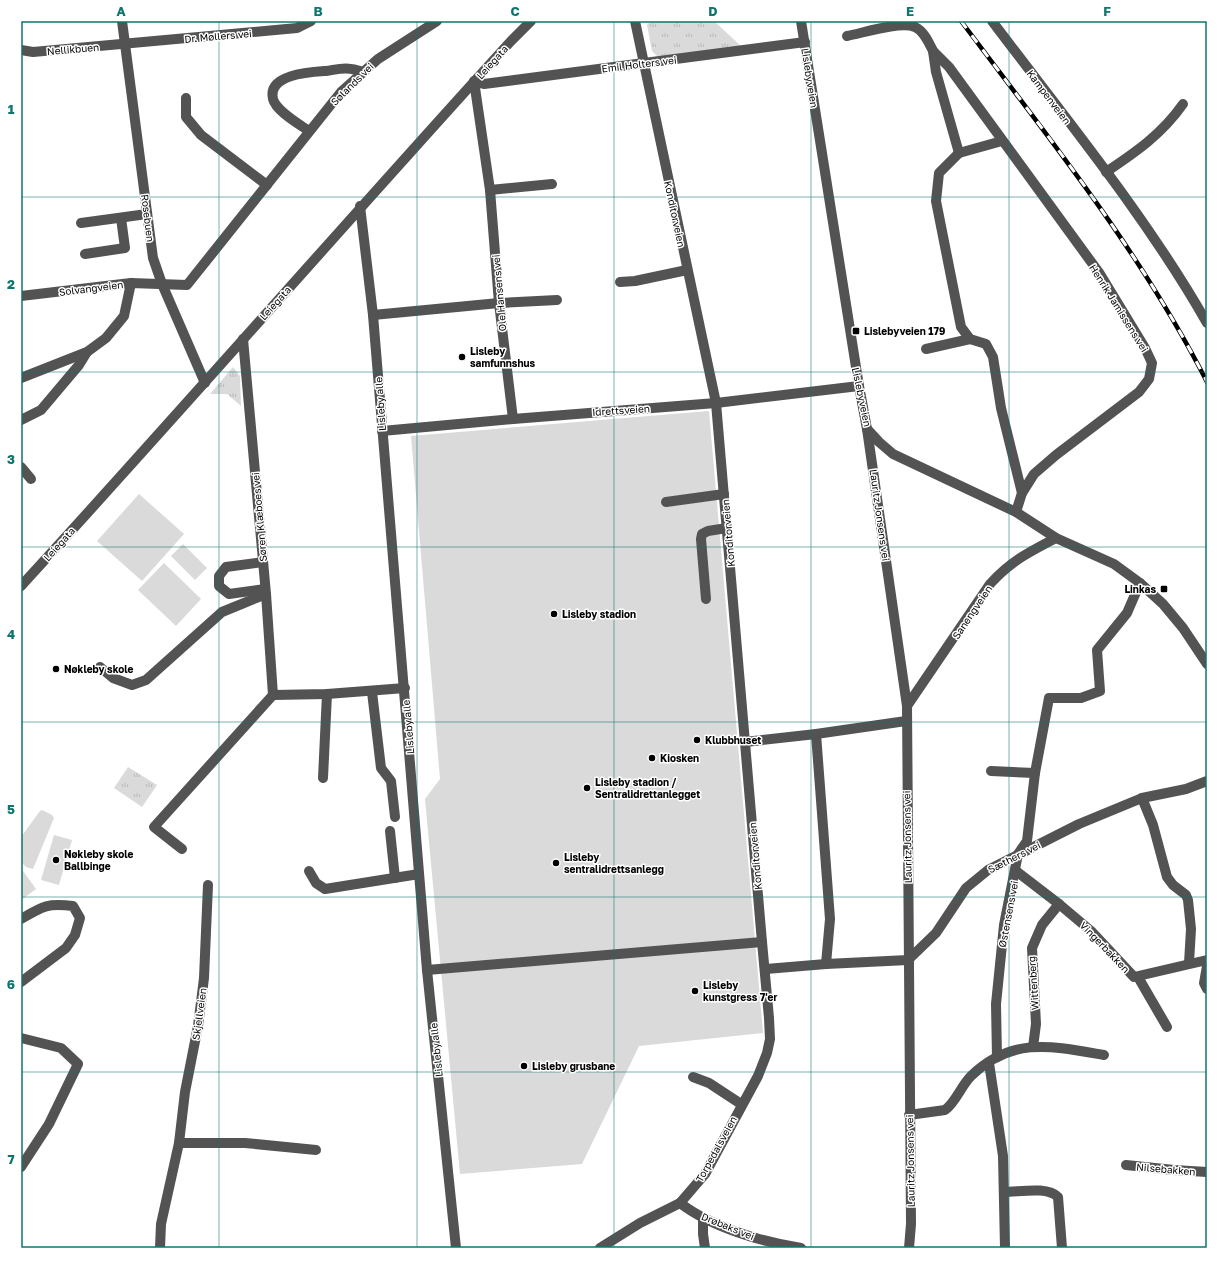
<svg xmlns="http://www.w3.org/2000/svg" width="1228" height="1269" font-family="'Golos Text',sans-serif">
<style>
.grass{fill:url(#grass-tufts)}
.pitch{fill:#dadada}
.lines{fill:none;stroke-linecap:round;stroke-linejoin:round}
.minor{stroke:#535353;stroke-width:10}
.rail-casing{stroke:#000;stroke-width:4.5}
.rail{stroke:#fff;stroke-width:3;stroke-dasharray:9;stroke-linecap:butt}
.grid{fill:none;stroke:#0f766e;stroke-width:1;stroke-opacity:0.55}
.poi-dot{fill:#000;stroke:#fff;stroke-width:1.5}
.labels{text-anchor:middle;dominant-baseline:central;stroke-width:3;stroke-linejoin:round;paint-order:stroke}
.street-label{font-size:10px;fill:#000;stroke:#fff}
.poi-label{font-size:10px;font-weight:bold;fill:#000;stroke:#fff;text-anchor:start}
.neatline{fill:none;stroke:#0f766e;stroke-width:1.5}
.grid-label{font-size:13px;text-anchor:middle;font-weight:bold;fill:#0f766e}
</style>
<defs>
<pattern id="grass-tufts" width="24" height="20" patternUnits="userSpaceOnUse"><rect width="24" height="20" fill="#dadada"/><path d="M3 7l-1-3M5 7V3M7 7l1-3M15 17l-1-3M17 17v-4M19 17l1-3" fill="none" stroke="#b9b9b9"/></pattern>
</defs>
<rect width="100%" height="100%" fill="#fff"/>
<g class="grass">
<polygon points="650,21 714,21 742,47 659,58 652,51 647,25"/>
<polygon points="233,367 240,376 241,406 227,394 210,394"/>
<polygon points="128,767 157,785 142,807 114,788"/>
</g>
<g class="pitch">
<polygon points="709,411 763,1033 639,1046 582,1164 460,1174 425,799 440,779 411,436"/>
<polygon points="139,494 184,534 142,581 97,541"/>
<polygon points="183,544 207,568 195,580 171,556"/>
<polygon points="164,563 201,599 176,626 138,590"/>
<polygon points="42,810 52,815 54,818 33,869 26,867 21,862 21,837 40,811"/>
<polygon points="54,835 72,840 59,885 41,880"/>
<polygon points="21,868 36,889 21,900"/>
</g>
<g class="lines">
<g class="minor">
<polyline points="122,21 153,258 162,284 205,383"/>
<polyline points="801,21 859,386 867,429 879,442 893,454 1016,512 1056,538 1114,564 1140,583 1163,604 1183,628 1207,664"/>
<path d="M992,21C1066,119 1146,216 1207,323"/>
<path d="M847,36C863,33 900,21 915,27C924,31 929,43 933,51"/>
<polyline points="21,50 33,52 297,28 311,21"/>
<polyline points="186,98 186,117 201,135 267,185"/>
<path d="M309,131C299,124 276,111 273,99C267,74 311,72 326,71C334,70 343,67 351,69C355,69 359,71 363,72"/>
<polyline points="1002,141 959,153 936,72 933,51 949,67 1100,274 1145,348 1152,363 1149,379 1139,392 1056,455 1034,474 1022,493 1016,512"/>
<polyline points="959,153 939,173 936,201 961,327 970,339 986,344 993,357 1001,408 1022,493"/>
<path d="M1106,172C1136,152 1162,134 1183,104"/>
<polyline points="490,190 552,184"/>
<polyline points="360,206 373,315 427,970 456,1248"/>
<polyline points="81,223 147,214"/>
<polyline points="85,254 125,248 121,218"/>
<polyline points="620,282 635,281 687,270"/>
<polyline points="21,296 131,283 187,285 341,92 378,59 437,21"/>
<polyline points="373,315 499,303 557,300"/>
<polyline points="243,339 266,594 273,695 327,694 405,688"/>
<polyline points="926,349 970,339"/>
<polyline points="21,378 87,352 106,338 124,316 131,283"/>
<polyline points="513,419 499,303 490,190 474,81 484,84 805,42"/>
<polyline points="21,420 41,410 79,365 87,352"/>
<polyline points="867,429 907,706 911,1224 909,1248"/>
<polyline points="382,431 513,419 716,403 859,386"/>
<polyline points="21,467 31,479"/>
<polyline points="666,502 724,494"/>
<polyline points="263,562 226,567 219,576 219,586 229,594 265,589"/>
<path d="M21,586C186,406 346,222 511,41L531,21"/>
<polyline points="706,599 701,539 702,534 708,531 727,528"/>
<polyline points="100,667 113,678 132,685 146,680 222,612 266,594"/>
<polyline points="372,692 381,768 391,781 395,817"/>
<path d="M907,706L990,584C1011,561 1029,552 1056,538"/>
<polyline points="816,734 830,919 826,964"/>
<polyline points="745,742 816,734 906,721"/>
<polyline points="991,771 1035,773"/>
<polyline points="323,778 327,694"/>
<polyline points="1142,798 1153,825 1167,877 1173,885 1186,895 1188,900 1191,929 1189,963"/>
<polyline points="390,831 395,878"/>
<polyline points="182,849 154,827 273,695"/>
<polyline points="309,871 316,883 325,889 419,874"/>
<polyline points="1016,871 1059,904 1091,931 1134,977 1207,960"/>
<path d="M21,919C43,906 47,903 73,906L80,918L75,935L66,948L21,982"/>
<polyline points="1207,966 1204,983 1207,989"/>
<polyline points="766,969 826,964 908,960 936,933 966,888 988,870 1079,824 1142,798 1186,789 1207,781"/>
<polyline points="427,970 762,942"/>
<polyline points="1138,977 1167,1027"/>
<polyline points="21,1038 61,1048 78,1064 49,1124 21,1167"/>
<polyline points="1033,1047 1036,1024 1032,948 1042,925 1059,904"/>
<polyline points="997,1057 996,1004 1004,925 1018,854 1027,841 1035,773 1049,698 1081,698 1100,691 1097,650 1127,613 1140,583"/>
<polyline points="989,1063 1003,1156 1005,1248"/>
<polyline points="693,1077 709,1083 741,1104"/>
<path d="M909,1115L945,1110C956,1102 961,1086 971,1076C1012,1036 1053,1046 1104,1055"/>
<polyline points="179,1143 245,1143 316,1150"/>
<polyline points="1126,1165 1174,1170 1207,1172"/>
<path d="M1004,1192C1020,1192 1047,1186 1058,1197L1062,1248"/>
<path d="M680,1203C711,1227 762,1242 801,1248"/>
<polyline points="703,1217 703,1234 705,1248"/>
<polyline points="160,1248 161,1224 179,1143 185,1092 198,1026 204,978 208,885"/>
<polyline points="600,1248 640,1223 680,1203 705,1174 758,1076 767,1053 770,1039 769,1018 762,942 716,403 635,21"/>
</g>
<g class="rail-casing">
<path id="rail" d="M961,21C1048,137 1141,252 1207,382"/>
</g>
<use href="#rail" class="rail"/>
</g>
<path class="grid" d="M219,21V1248M417,21V1248M614,21V1248M811,21V1248M1009,21V1248M21,197H1207M21,372H1207M21,547H1207M21,722H1207M21,897H1207M21,1072H1207"/>
<g class="poi-dot">
<rect x="852" y="327" width="8" height="8" rx="2"/>
<circle cx="462" cy="357" r="4"/>
<rect x="1160" y="585" width="8" height="8" rx="2"/>
<circle cx="554" cy="614" r="4"/>
<circle cx="56" cy="669" r="4"/>
<circle cx="697" cy="740" r="4"/>
<circle cx="652" cy="758" r="4"/>
<circle cx="587" cy="788" r="4"/>
<circle cx="56" cy="860" r="4"/>
<circle cx="556" cy="863" r="4"/>
<circle cx="695" cy="991" r="4"/>
<circle cx="524" cy="1066" r="4"/>
</g>
<g class="labels">
<g class="street-label">
<text transform="translate(218 36) rotate(-5)">Dr. Møllers vei</text>
<text transform="translate(73 49) rotate(-5)">Nellikbuen</text>
<text transform="translate(492 62) rotate(-48)">Leiegata</text>
<text transform="translate(639 64) rotate(-7)">Emil Holters vei</text>
<text transform="translate(810 78) rotate(81)">Lislebyveien</text>
<text transform="translate(352 84) rotate(-45)">Sølands vei</text>
<text transform="translate(1049 97) rotate(53)">Kampenveien</text>
<text transform="translate(675 214) rotate(78)">Konditorveien</text>
<text transform="translate(148 218) rotate(83)">Rosebuen</text>
<text transform="translate(91 288) rotate(-7)">Solvangveien</text>
<text transform="translate(499 293) rotate(-95)">Ole Hansens vei</text>
<text transform="translate(275 303) rotate(-48)">Leiegata</text>
<text transform="translate(1119 308) rotate(58)">Henrik Jamissens vei</text>
<text transform="translate(862 397) rotate(78)">Lislebyveien</text>
<text transform="translate(380 404) rotate(-94)">Lisleby alle</text>
<text transform="translate(621 410) rotate(-4)">Idrettsveien</text>
<text transform="translate(880 515) rotate(82)">Lauritz Jonsens vei</text>
<text transform="translate(259 517) rotate(-95)">Søren Klæboes vei</text>
<text transform="translate(728 533) rotate(-95)">Konditorveien</text>
<text transform="translate(59 544) rotate(-48)">Leiegata</text>
<text transform="translate(972 612) rotate(-56)">Sanengveien</text>
<text transform="translate(408 727) rotate(-95)">Lisleby alle</text>
<text transform="translate(907 837) rotate(-91)">Lauritz Jonsens vei</text>
<text transform="translate(755 856) rotate(-95)">Konditorveien</text>
<text transform="translate(1014 857) rotate(-27)">Sæthers vei</text>
<text transform="translate(1008 914) rotate(-79)">Østensens vei</text>
<text transform="translate(1105 947) rotate(46)">Vingerbakken</text>
<text transform="translate(1033 983) rotate(-94)">Wittenberg</text>
<text transform="translate(199 1014) rotate(-82)">Skjellveien</text>
<text transform="translate(436 1050) rotate(-96)">Lisleby alle</text>
<text transform="translate(716 1149) rotate(-61)">Torpedalsveien</text>
<text transform="translate(910 1161) rotate(-91)">Lauritz Jonsens vei</text>
<text transform="translate(1166 1169) rotate(5)">Nilsebakken</text>
<text transform="translate(728 1226) rotate(22)">Drøbaks vei</text>
</g>
<g class="poi-label">
<text x="864" y="331">Lislebyveien 179</text>
<text x="470" y="351">Lisleby<tspan x="470" dy="12">samfunnshus</tspan></text>
<text x="1156" y="589" text-anchor="end">Linkas</text>
<text x="562" y="614">Lisleby stadion</text>
<text x="64" y="669">Nøkleby skole</text>
<text x="705" y="740">Klubbhuset</text>
<text x="660" y="758">Kiosken</text>
<text x="595" y="782">Lisleby stadion /<tspan x="595" dy="12">Sentralidrettanlegget</tspan></text>
<text x="64" y="854">Nøkleby skole<tspan x="64" dy="12">Ballbinge</tspan></text>
<text x="564" y="857">Lisleby<tspan x="564" dy="12">sentralidrettsanlegg</tspan></text>
<text x="703" y="985">Lisleby<tspan x="703" dy="12">kunstgress 7'er</tspan></text>
<text x="532" y="1066">Lisleby grusbane</text>
</g>
</g>
<rect width="1228" height="1269" fill="none" stroke="#ffffff" stroke-width="44"/>
<rect x="22" y="22" width="1184" height="1225" class="neatline"/>
<g class="grid-label">
<text x="121" y="16">A</text>
<text x="318" y="16">B</text>
<text x="515" y="16">C</text>
<text x="713" y="16">D</text>
<text x="910" y="16">E</text>
<text x="1107" y="16">F</text>
<text x="11" y="114">1</text>
<text x="11" y="289">2</text>
<text x="11" y="464">3</text>
<text x="11" y="639">4</text>
<text x="11" y="814">5</text>
<text x="11" y="989">6</text>
<text x="11" y="1164">7</text>
</g>
</svg>
